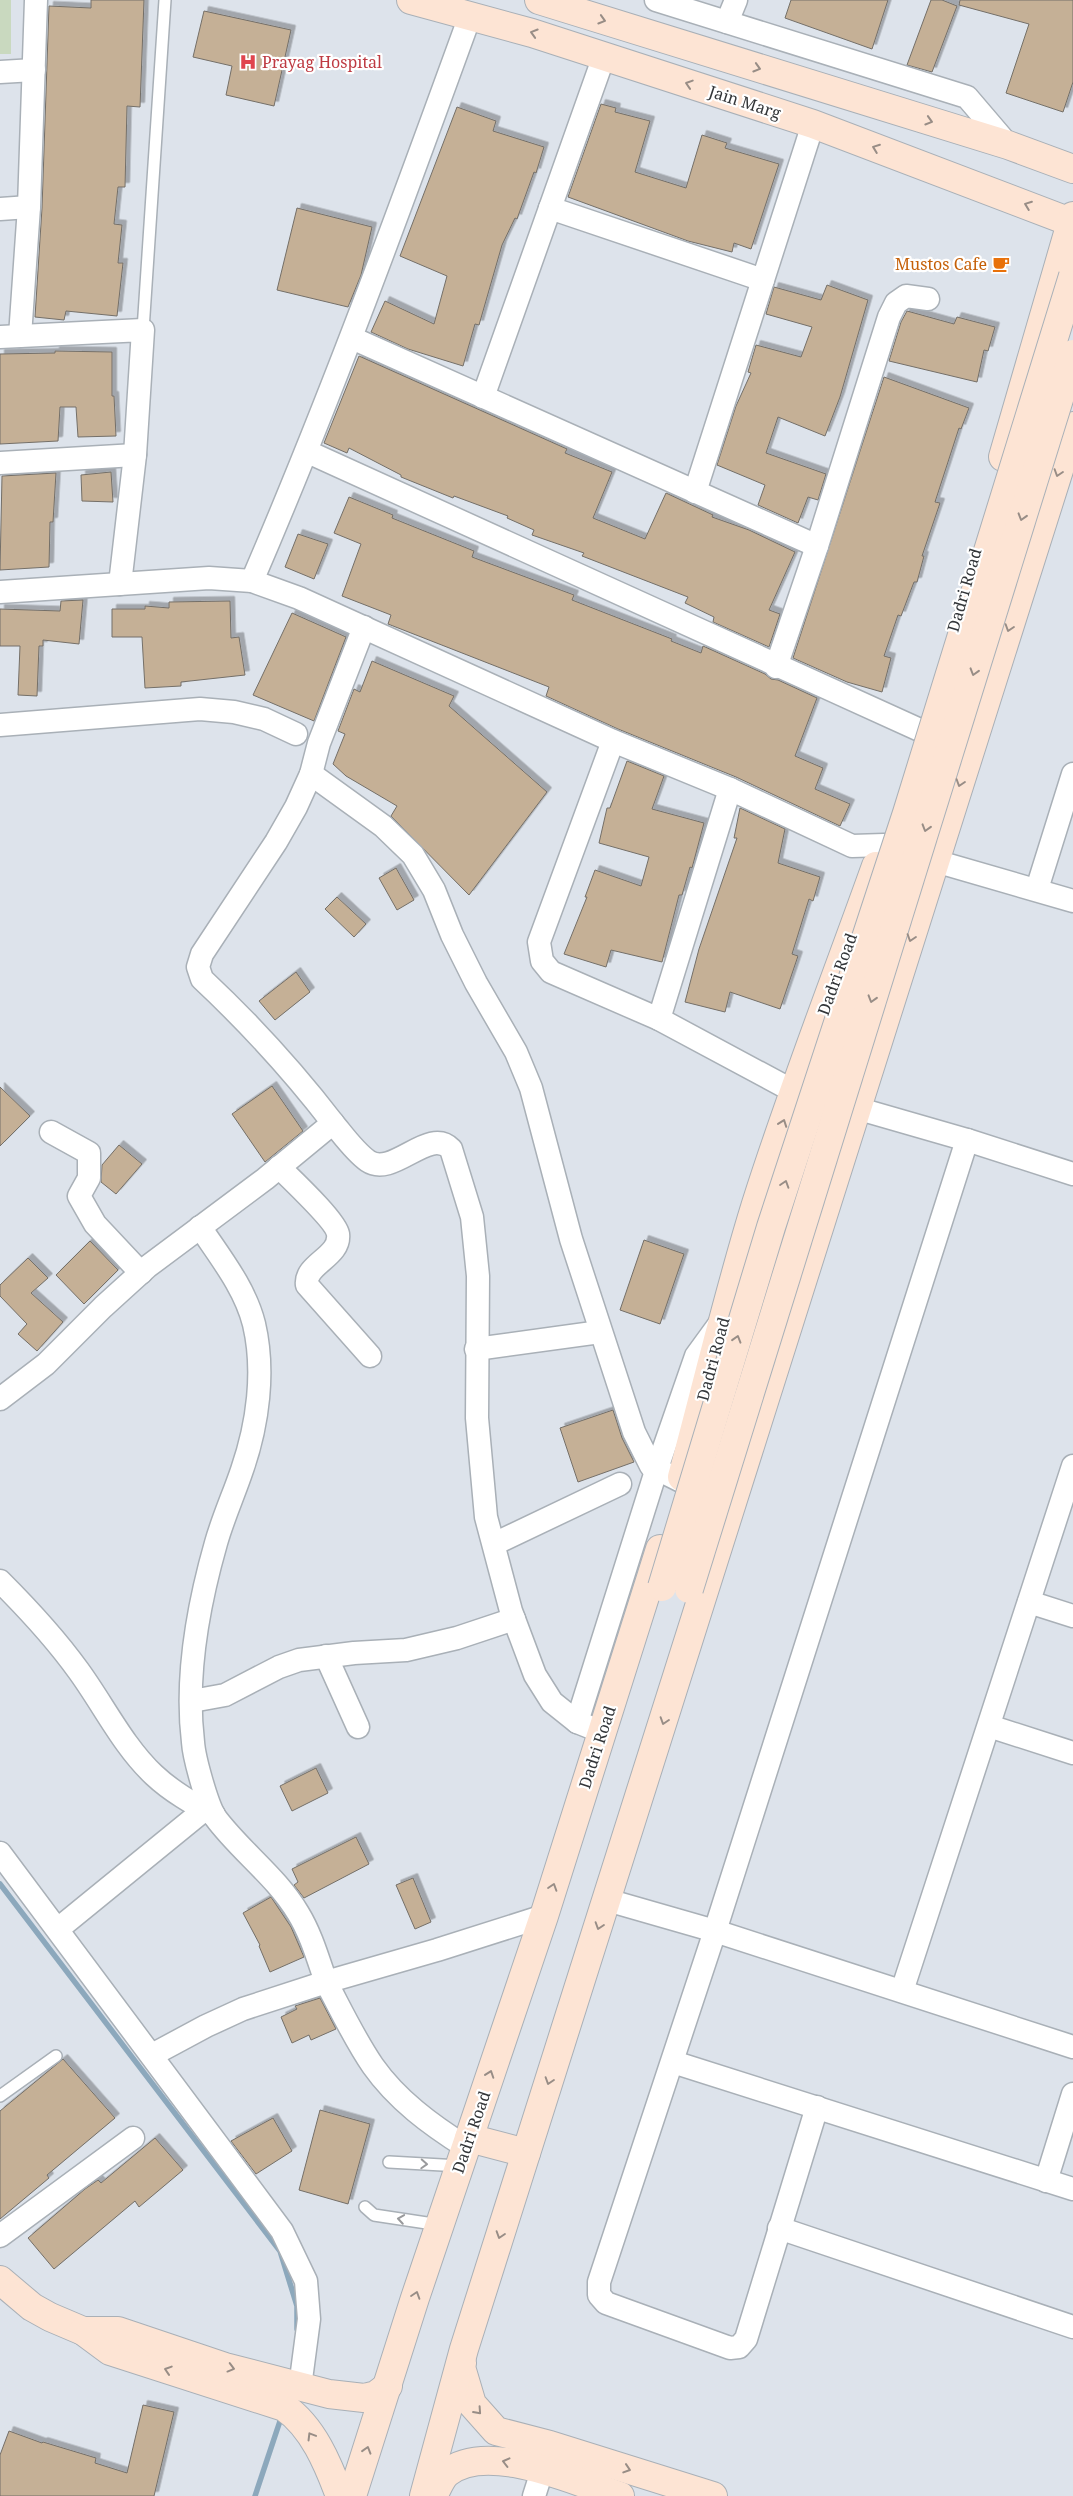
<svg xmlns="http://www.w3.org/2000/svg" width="1073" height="2496" font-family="'Noto Serif',serif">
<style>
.green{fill:#c9d9bf}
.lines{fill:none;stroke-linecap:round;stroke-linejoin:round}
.stream{stroke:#8ca8bc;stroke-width:5.5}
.building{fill:#c5b096;stroke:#746f68;filter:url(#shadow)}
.lane-casing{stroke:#a9b0b7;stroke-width:14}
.street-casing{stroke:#a9b0b7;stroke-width:25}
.secondary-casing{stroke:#a9b0b7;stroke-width:30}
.lane{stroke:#fff;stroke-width:11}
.street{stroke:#fff;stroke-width:22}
.secondary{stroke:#fde4d4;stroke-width:28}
.secondary-bridge-casing{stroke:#a9b0b7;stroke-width:30;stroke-linecap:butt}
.secondary-bridge{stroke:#fde4d4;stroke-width:28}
.oneway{stroke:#988d86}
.oneway2{stroke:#999a9c}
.labels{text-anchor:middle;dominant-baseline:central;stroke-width:4.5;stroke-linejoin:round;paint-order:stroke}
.health-label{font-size:16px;fill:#be3a42;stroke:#fff;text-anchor:start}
.street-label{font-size:16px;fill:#333639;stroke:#fff}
.food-label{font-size:16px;fill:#c56008;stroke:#fff;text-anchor:end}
</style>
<defs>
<filter id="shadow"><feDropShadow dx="4.5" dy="-4.5" stdDeviation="0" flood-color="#0004"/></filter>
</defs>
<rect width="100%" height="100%" fill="#dde3eb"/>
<rect class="green" x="0" y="0" width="11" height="54"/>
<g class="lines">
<g class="stream">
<polyline points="0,1884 280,2251 297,2306 297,2329"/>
<polyline points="255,2496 280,2421"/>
</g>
</g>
<g class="building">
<polygon points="91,0 144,0 140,107 127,106 125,187 118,187 114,224 122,225 118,263 123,263 117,316 66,311 64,320 35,317 42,208 49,6 91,8"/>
<polygon points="791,0 888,0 872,49 785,18"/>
<polygon points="931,0 942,0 957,6 932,72 907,65"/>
<polygon points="960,0 1073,0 1073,82 1063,112 1006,93 1029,24 959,5"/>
<polygon points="204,11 291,30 274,106 226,95 232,66 193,57"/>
<polygon points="601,104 616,108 615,112 650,121 635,172 686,188 702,135 727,143 725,148 779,164 751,249 734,243 732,252 688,241 568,197"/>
<polygon points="457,107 496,121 493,131 544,147 536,173 534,172 517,219 515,218 502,245 479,325 475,324 463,366 408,349 371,332 385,301 434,324 447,276 400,256"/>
<polygon points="297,208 372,227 361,275 348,307 277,290"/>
<polygon points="827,285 868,300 840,397 825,436 778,417 766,453 826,474 818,500 808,497 798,523 758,505 765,485 717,465 736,406 751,373 748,372 756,345 801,357 812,327 766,314 774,287 821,300"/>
<polygon points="907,311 954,324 957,317 995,327 988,351 984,350 977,382 889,361 901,322"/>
<polygon points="55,351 112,352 112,396 114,396 116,436 78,437 76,407 60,407 58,441 0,444 0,354 55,353"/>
<polygon points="359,356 567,449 565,453 612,472 593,518 645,539 666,493 713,515 712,517 749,530 795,552 769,610 780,614 769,647 713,622 714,617 685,603 688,597 582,556 584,553 532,535 534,530 507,518 508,516 454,496 453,498 401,477 401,475 349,448 347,453 324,443"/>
<polygon points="884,377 969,408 961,429 959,428 935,502 940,503 922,556 924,556 917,582 914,582 901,616 898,615 884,656 891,658 882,692 847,682 793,658"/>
<polygon points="111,472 113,502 82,501 81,475"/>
<polygon points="56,473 53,522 50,522 49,567 0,570 2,476"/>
<polygon points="349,497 393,515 392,518 474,551 472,557 574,595 572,600 672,639 671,641 701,653 703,646 765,674 771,679 778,680 817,698 795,756 823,768 815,789 850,804 840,826 736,777 618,729 546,696 549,687 388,624 391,615 342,596 361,544 334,533"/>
<polygon points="298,534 328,544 314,579 285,567"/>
<polygon points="83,600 79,644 43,640 43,646 39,646 37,696 18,695 20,646 0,646 0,609 60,611 61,601"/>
<polygon points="230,601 231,638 239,637 245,675 181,682 181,686 145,688 142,637 112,637 112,609 145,609 145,606 169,608 169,602"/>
<polygon points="292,613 346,637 314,721 253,695"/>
<polygon points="372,661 454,696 449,706 547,792 469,895 391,816 397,806 346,776 333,764 345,734 338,731 354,689 360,692"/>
<polygon points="627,761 664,776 652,809 704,823 692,868 690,867 682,895 679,895 662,962 611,950 606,967 564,954 587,897 585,897 595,870 641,886 649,857 599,843 607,808 610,808"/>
<polygon points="740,808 785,829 778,863 820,877 813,901 809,899 792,954 798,956 780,1009 730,992 725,1012 685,1002 699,949 737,838 734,838"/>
<polygon points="396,868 414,900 397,910 379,878"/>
<polygon points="337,897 366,924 354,937 325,909"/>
<polygon points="296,972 310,992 275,1020 259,1001"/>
<polygon points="272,1086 303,1131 265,1162 232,1114"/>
<polygon points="0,1087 30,1116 0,1146"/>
<polygon points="119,1145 142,1164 116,1194 101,1182 102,1165"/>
<polygon points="644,1240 684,1254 660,1324 620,1310"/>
<polygon points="90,1241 118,1270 84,1304 56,1275"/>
<polygon points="28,1258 48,1278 31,1293 63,1322 37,1351 18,1334 27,1324 0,1296 0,1285"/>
<polygon points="613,1410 622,1438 634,1462 578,1482 560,1428"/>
<polygon points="316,1768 328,1793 292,1811 280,1786"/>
<polygon points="356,1837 369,1864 304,1898 294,1885 298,1882 292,1869"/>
<polygon points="413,1878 431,1922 415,1929 396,1885"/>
<polygon points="271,1897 291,1927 304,1957 270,1972 259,1946 260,1945 243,1913"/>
<polygon points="320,1998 336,2029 311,2040 309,2035 292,2043 281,2017 297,2009 295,2006"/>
<polygon points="63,2059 115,2118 47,2175 49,2178 0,2219 0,2111"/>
<polygon points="320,2110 370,2124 348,2204 299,2190"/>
<polygon points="273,2118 292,2151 256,2174 231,2141"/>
<polygon points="155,2138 183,2170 139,2207 135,2201 54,2269 28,2238 85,2189 98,2180 101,2183"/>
<polygon points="143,2405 174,2412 154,2496 0,2496 0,2455 9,2431 42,2443 43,2442 96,2458 95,2463 127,2473"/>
</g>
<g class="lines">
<g class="lane-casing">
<g id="lane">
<polyline points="143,330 165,0"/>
<polyline points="0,2096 56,2056"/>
<polyline points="389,2162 460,2166"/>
<polyline points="365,2207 374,2215 440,2225"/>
</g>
</g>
<g class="street-casing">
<g id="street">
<polyline points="656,0 967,97 1008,145"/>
<polyline points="727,22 736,0"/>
<polyline points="0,72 34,70"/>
<polyline points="550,208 763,280"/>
<polyline points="0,209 29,207"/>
<polyline points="20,336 29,207 36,0"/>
<polyline points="0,337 143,330 135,455 120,584"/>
<polyline points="352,338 817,546"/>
<polyline points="483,397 604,56"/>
<polyline points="308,452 922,731"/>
<polyline points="0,463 135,455"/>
<polyline points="695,492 813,124"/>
<path d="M252,581C332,395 401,206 470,16"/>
<polyline points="0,592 209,578 252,581 299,598 613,741 730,789 852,846 884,845"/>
<polyline points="776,667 817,546 889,317 896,303 906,296 928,299"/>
<polyline points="0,725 200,709 234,712 264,719 296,734"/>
<polyline points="613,741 539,942 542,961 551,972 659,1019 730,789"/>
<polyline points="311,774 383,826 413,855 434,890 452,935 476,983 516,1052 531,1088 571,1239 634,1432 651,1466 681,1481"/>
<polyline points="935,861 1073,901"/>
<polyline points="1037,889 1073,774"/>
<polyline points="659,1019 795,1092 811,1096"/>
<polyline points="842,1104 967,1140 1073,1174"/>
<path d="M333,1123C293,1071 250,1024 202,979L198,967L202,954L276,842L296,807L311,774L319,743L364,627"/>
<polyline points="51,1132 89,1153 89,1178 79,1196 95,1224 141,1273"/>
<path d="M279,1167C291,1179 336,1221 338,1234C341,1257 304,1264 307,1285L370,1356"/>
<path d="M200,1227C220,1257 245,1288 254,1324C265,1371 258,1424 242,1470C234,1494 223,1518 216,1543C198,1606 185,1676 193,1742C194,1758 207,1804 215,1817C240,1851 276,1876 298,1913C311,1934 318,1959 326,1982L437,1950L544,1916"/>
<polyline points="476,1349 600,1332"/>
<path d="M0,1399L46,1364L103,1307L147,1267L265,1179L333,1123C343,1135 355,1152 368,1161C393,1178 429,1126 451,1149L472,1217L478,1276L477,1418L486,1517L511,1611L535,1675L552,1702L577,1722L602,1732"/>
<polyline points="494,1544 620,1484"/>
<path d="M0,1581C28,1609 55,1638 78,1670C103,1704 123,1746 154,1775C172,1792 194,1804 214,1815"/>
<polyline points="1029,1602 1073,1616"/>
<polyline points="326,1656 358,1727"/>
<polyline points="192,1701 225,1695 279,1667 299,1660 354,1653 406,1650 457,1638 514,1619"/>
<polyline points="577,1722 656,1471 696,1356 720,1323"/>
<polyline points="989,1726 1073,1753"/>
<polyline points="0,1853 282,2231 306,2281 309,2319 300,2387"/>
<polyline points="607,1900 715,1931 1073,2047"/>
<polyline points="58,1929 204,1810"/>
<polyline points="902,1991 1073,1466"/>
<path d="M152,2055L206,2026L243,2009L326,1982C341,2010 355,2040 373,2066C397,2100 431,2125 466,2147"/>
<polyline points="673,2062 1073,2189"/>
<polyline points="817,2107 746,2339 739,2347 730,2348 606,2303 599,2295 599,2282 715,1931 967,1140"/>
<polyline points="1046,2181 1073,2094"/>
<polyline points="779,2228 1073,2327"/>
<polyline points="0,2236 133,2138"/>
<polyline points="534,2496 542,2471"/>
</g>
</g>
<g class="secondary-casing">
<g id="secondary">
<polyline points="411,0 532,33 813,124 1073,223"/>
<polyline points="539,0 1008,145 1073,169"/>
<polyline points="1003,457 1073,216"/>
<path d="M682,1477C707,1385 728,1294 756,1204C792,1090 836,978 876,866"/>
<polyline points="469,2138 526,2153"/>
<path d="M0,2280L32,2307L50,2317L83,2331L110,2351L284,2407C313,2427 328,2464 340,2496"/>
<polyline points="83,2331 118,2331 225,2367 329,2394 364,2398 376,2395 388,2386"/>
<polyline points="462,2363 461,2367 472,2404 496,2431 550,2445 713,2496"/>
<polyline points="352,2496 415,2298 544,1916 660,1549"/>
<polyline points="424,2496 464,2349 1073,426"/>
<path d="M433,2496C437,2489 441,2478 447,2473C487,2440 576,2482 620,2496"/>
</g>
</g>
<use href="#lane" class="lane"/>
<use href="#street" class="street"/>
<use href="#secondary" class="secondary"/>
<g class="secondary-bridge-casing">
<g id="secondary-bridge">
<polyline points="662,1587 771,1227 907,813 1073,276"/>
<polyline points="689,1589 1073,354"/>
</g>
</g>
<use href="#secondary-bridge" class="secondary-bridge"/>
</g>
<defs><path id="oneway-chevron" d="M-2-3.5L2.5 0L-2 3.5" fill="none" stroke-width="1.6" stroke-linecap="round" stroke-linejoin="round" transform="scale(1.25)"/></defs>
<g class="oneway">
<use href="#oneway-chevron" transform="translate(602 20) rotate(17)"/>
<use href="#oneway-chevron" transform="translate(534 33) rotate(-163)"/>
<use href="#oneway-chevron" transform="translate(757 68) rotate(17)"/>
<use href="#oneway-chevron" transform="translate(689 84) rotate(-162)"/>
<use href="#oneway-chevron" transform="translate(929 121) rotate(17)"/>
<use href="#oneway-chevron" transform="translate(876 148) rotate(-159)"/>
<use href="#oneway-chevron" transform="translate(1028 205) rotate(-159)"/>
<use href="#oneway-chevron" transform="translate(1058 473) rotate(108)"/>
<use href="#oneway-chevron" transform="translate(1022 517) rotate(107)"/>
<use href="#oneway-chevron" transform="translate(1009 628) rotate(108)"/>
<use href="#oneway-chevron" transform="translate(974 672) rotate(107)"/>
<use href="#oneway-chevron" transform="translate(960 783) rotate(108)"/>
<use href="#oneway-chevron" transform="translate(926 828) rotate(107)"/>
<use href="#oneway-chevron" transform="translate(911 938) rotate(108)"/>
<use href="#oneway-chevron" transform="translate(872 999) rotate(107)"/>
<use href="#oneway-chevron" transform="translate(783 1123) rotate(-70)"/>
<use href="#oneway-chevron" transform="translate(785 1184) rotate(-72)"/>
<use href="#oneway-chevron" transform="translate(737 1339) rotate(-73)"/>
<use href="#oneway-chevron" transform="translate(664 1721) rotate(108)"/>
<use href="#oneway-chevron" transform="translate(553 1887) rotate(-72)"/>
<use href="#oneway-chevron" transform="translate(599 1926) rotate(108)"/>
<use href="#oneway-chevron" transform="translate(490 2074) rotate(-71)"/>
<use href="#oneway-chevron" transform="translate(549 2081) rotate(108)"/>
<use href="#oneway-chevron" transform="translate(500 2235) rotate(108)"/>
<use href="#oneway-chevron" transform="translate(416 2295) rotate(-72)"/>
<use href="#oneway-chevron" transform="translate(231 2368) rotate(15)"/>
<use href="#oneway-chevron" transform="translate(168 2370) rotate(-162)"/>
<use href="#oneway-chevron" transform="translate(478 2411) rotate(48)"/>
<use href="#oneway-chevron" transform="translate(311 2436) rotate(-121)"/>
<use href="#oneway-chevron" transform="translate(367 2450) rotate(-73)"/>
<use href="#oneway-chevron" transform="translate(506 2462) rotate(-166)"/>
<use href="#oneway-chevron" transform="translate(627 2469) rotate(18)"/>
</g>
<g class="oneway2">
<use href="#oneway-chevron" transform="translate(424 2164) rotate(3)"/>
<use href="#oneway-chevron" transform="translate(401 2219) rotate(-171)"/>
</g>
<defs>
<g id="hospital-bare" transform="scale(1.35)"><path d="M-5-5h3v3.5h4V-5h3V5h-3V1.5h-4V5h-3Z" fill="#e0444e" stroke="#fff" stroke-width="2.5" paint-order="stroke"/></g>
<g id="cafe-bare" transform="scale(1.35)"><path d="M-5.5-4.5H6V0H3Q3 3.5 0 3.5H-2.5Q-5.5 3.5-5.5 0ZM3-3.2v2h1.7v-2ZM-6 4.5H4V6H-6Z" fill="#e8710a" stroke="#fff" stroke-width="2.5" paint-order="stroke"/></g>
</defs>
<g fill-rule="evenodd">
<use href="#hospital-bare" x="248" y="62"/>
<use href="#cafe-bare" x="1001" y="264"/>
</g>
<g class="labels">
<g class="health-label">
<text x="262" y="62">Prayag Hospital</text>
</g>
<g class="street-label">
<text transform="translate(745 102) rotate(18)">Jain Marg</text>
<text transform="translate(964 590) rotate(-74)">Dadri Road</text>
<text transform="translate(837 974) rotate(-70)">Dadri Road</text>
<text transform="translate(713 1359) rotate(-75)">Dadri Road</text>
<text transform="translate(597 1747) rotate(-72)">Dadri Road</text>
<text transform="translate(471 2132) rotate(-71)">Dadri Road</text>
</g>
<g class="food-label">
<text x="987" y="264">Mustos Cafe</text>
</g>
</g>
</svg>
